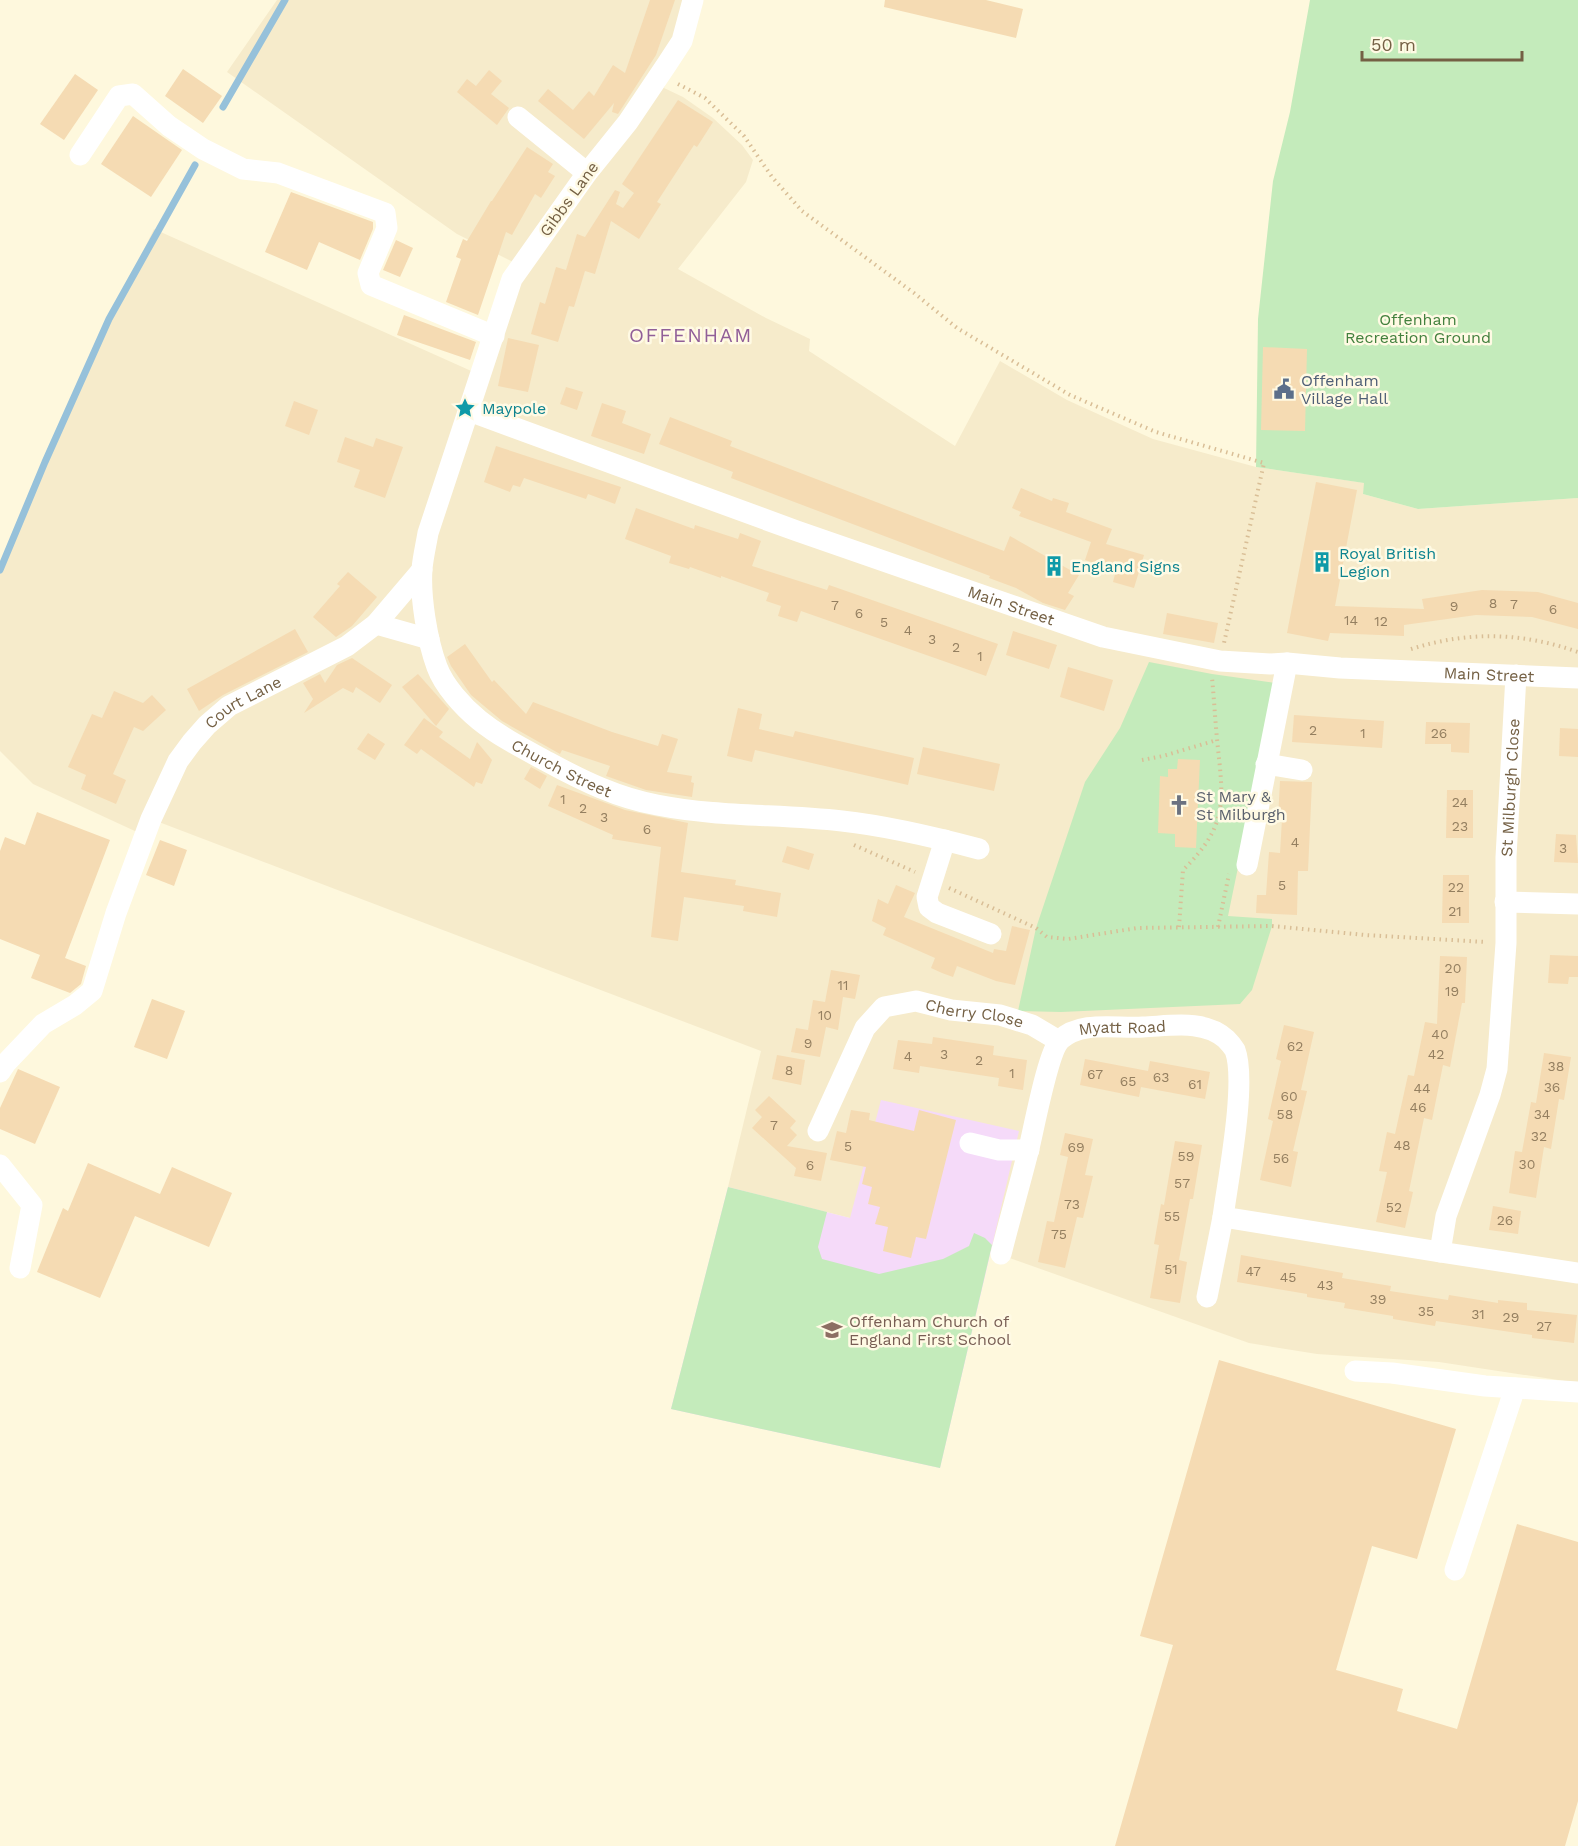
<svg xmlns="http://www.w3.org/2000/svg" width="1578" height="1846" font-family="'Work Sans',sans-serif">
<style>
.residential{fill:#f6ebcb}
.education{fill:#f5daf9}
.green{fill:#c4ebbb}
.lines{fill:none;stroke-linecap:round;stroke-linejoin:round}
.stream{stroke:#96c1da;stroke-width:7}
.building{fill:#f5dbb3}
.path{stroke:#d9be96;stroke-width:4;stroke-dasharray:1.5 4.5;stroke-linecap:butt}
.minor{stroke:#fff;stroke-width:21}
.labels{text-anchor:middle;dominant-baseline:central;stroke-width:5;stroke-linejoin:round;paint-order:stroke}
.number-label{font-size:14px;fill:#947f60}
.street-label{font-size:16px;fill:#746044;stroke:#fffae4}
.park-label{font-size:16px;fill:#43813e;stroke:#fffae4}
.service-label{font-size:16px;fill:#4e5e75;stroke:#fffae4;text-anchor:start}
.culture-label{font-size:16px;fill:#0d838f;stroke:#fffae4;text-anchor:start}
.worship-label{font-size:16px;fill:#5b616d;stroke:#fffae4;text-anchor:start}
.education-label{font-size:16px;fill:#785e54;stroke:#fffae4;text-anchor:start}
.quarter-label{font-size:20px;letter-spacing:1.5px;fill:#915f98;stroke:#fffae4}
</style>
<rect width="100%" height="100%" fill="#fef8dd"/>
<polygon class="residential" points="277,0 690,0 664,88 683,97 713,118 742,145 753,160 746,182 678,269 766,318 810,339 809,351 955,446 1000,361 1067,400 1153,439 1256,467 1365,483 1363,494 1418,509 1578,498 1578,1383 1439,1362 1317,1354 1249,1343 990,1251 992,1245 850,1218 728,1187 761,1051 151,819 137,832 33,784 0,751 0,570 46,455 97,344 154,229 478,374 519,265 457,234 227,72"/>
<polygon class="education" points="881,1100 1019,1131 940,1468 671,1409 728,1187 850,1218"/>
<g class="green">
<polygon points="1310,0 1578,0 1578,498 1418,509 1363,494 1364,483 1256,467 1258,319 1273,181 1290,112"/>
<polygon points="1149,662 1212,674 1276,683 1228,916 1272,919 1272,926 1252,990 1240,1004 1061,1012 1018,1011 1036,928 1085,782 1120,728"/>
<polygon points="728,1187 827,1212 818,1247 822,1259 879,1274 943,1259 969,1246 974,1233 985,1238 992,1245 940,1468 671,1409"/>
</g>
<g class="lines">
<g class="stream">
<polyline points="223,107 285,0"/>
<polyline points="0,570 45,462 109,319 195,165"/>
</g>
</g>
<g class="building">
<polygon points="650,0 675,0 656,55 618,114 612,112 614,103 584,139 538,101 548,89 573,110 589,91 594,96 613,65 625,73"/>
<polygon points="885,0 986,0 1023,9 1016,38 884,7"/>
<polygon points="183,69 222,96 203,123 165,96"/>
<polygon points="489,70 502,81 491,94 509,108 497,125 457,92 467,79 476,86"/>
<polygon points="75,74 98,90 64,140 40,124"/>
<polygon points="678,100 713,122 697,147 694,145 657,202 661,204 639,239 611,221 595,274 585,271 574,307 569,306 558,342 531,334 540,302 545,304 556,267 566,270 577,234 585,237 615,190 620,192 616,204 623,208 634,193 622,184"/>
<polygon points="133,116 182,150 151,197 101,164"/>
<polygon points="527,147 553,164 548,172 555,176 541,198 535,194 512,235 506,232 478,315 446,302 461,259 456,257 463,239 467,241 491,201 492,201"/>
<polygon points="291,192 373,222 373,229 360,260 319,242 307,270 265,252"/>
<polygon points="396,240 413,248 400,277 383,270"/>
<polygon points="404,315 476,342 470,360 397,335"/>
<polygon points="508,338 539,345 528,392 498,386"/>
<polygon points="1263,347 1307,349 1305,431 1261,430"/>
<polygon points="566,387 583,392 577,410 560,404"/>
<polygon points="294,401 318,410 309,435 285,426"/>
<polygon points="602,403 626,411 622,423 651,434 644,454 591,436"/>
<polygon points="670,417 732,441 730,446 1004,551 1010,536 1079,575 1068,593 1074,596 1065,610 1043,603 1016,588 989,578 990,576 731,478 733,472 659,444"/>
<polygon points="345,437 373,447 376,438 403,447 385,498 354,487 360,470 337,462"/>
<polygon points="496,446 621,487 615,504 588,494 586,499 524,478 520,487 513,485 510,492 484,482"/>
<polygon points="1316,482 1357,490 1335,606 1424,609 1422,599 1482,590 1538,592 1578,603 1578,629 1532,617 1476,615 1404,625 1404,636 1330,633 1328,641 1287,633"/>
<polygon points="1021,488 1052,501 1053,498 1069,503 1066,512 1112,529 1106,544 1144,555 1134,588 1113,582 1116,570 1085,560 1091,542 1019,516 1021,512 1012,508"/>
<polygon points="636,508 694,529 695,525 738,539 740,533 761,541 752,566 827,590 829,585 998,644 986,676 801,611 797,622 778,616 781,606 766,601 769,593 721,576 721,578 690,567 689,569 669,563 671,556 625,539"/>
<polygon points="348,572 377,597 352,626 336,637 313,617 340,586 337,584"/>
<polygon points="1167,613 1218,623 1214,643 1163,634"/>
<polygon points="295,629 308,652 223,695 199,711 187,689"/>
<polygon points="1013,631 1057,645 1049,669 1006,655"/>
<polygon points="465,644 492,682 494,680 526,714 533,702 612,732 658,746 662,734 678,739 667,772 692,776 691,782 694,783 692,797 646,790 606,776 610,766 562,750 560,754 502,721 471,695 451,666 447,657"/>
<polygon points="352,658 392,685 380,703 356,687 353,693 343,688 304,713 313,699 303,683 320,674 325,683 337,665"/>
<polygon points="1068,667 1113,680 1104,711 1060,697"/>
<polygon points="418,674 449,709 436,726 402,687"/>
<polygon points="114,691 143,703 152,695 166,710 143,731 134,727 113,774 126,780 116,804 81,789 86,775 68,767 92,714 102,718"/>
<polygon points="738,708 762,714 759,729 793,737 795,731 914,758 908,785 755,750 752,762 727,756"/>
<polygon points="1294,715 1384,721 1382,748 1292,742"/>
<polygon points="424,718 443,732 439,737 470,759 477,742 492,760 482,784 476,782 474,787 421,749 417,754 404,745"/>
<polygon points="1426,722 1470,723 1469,753 1451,752 1451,744 1425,744"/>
<polygon points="1560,728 1578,729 1578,757 1559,756"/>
<polygon points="368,733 385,744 375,760 357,749"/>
<polygon points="923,747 1000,764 994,791 917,774"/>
<polygon points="1178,759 1200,760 1196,848 1175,847 1175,834 1158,833 1160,776 1168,777 1168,769 1177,769"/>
<polygon points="531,767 547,776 540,789 524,779"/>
<polygon points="1280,781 1312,782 1308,871 1298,871 1297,915 1256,913 1257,895 1266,895 1269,852 1280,853 1282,819 1278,819"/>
<polygon points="557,785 625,810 688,823 681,872 736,880 735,885 781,893 777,917 743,911 744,906 684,897 678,941 651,937 661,847 612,839 613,835 548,806"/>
<polygon points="1447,790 1473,790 1473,838 1446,838"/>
<polygon points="37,812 110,840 65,958 86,966 81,984 70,993 31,978 40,955 0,939 0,851 5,837 25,845"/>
<polygon points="1556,834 1576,835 1578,863 1554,862"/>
<polygon points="160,840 187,850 174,886 146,875"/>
<polygon points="787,846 814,854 809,870 782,862"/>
<polygon points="1443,875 1469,875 1469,923 1442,923"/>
<polygon points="896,885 915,893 904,917 993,953 994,949 1006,951 1012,926 1030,930 1015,985 996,981 957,966 953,977 942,973 931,968 935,958 883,935 886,928 872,921 878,899 888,904"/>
<polygon points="1550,955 1578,956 1578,977 1569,977 1568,984 1548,983"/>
<polygon points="1440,956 1467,957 1465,1003 1462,1003 1450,1067 1443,1065 1432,1120 1424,1118 1409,1191 1413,1192 1405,1228 1376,1222 1387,1172 1379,1171 1387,1132 1395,1134 1408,1075 1414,1076 1425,1022 1437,1024"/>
<polygon points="831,970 860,975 855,999 843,997 838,1030 826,1027 820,1057 791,1052 796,1028 808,1030 813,1000 825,1002"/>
<polygon points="152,999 185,1011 167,1059 134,1047"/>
<polygon points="1284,1025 1314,1032 1301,1090 1307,1091 1293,1151 1298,1152 1291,1187 1260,1180 1273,1121 1268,1119 1281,1061 1276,1059"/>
<polygon points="933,1037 994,1046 993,1055 1027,1060 1023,1090 998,1086 999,1078 920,1066 919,1073 893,1069 898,1040 932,1044"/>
<polygon points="1544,1053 1571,1057 1564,1100 1559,1099 1551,1149 1544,1147 1536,1198 1509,1193 1515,1151 1522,1152 1531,1102 1536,1103"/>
<polygon points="777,1055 805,1060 801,1085 772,1079"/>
<polygon points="1085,1059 1148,1071 1150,1061 1210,1072 1205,1099 1141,1087 1139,1097 1080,1085"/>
<polygon points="18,1069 60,1087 35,1144 0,1129 0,1108"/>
<polygon points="769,1096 796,1121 790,1128 797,1135 787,1146 827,1153 821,1181 794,1176 796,1168 752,1128 762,1117 755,1110"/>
<polygon points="851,1110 870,1113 869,1120 914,1131 919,1110 956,1120 926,1239 916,1237 911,1258 883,1251 888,1227 875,1224 880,1207 868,1204 872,1187 862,1184 866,1167 830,1160 837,1131 846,1133"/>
<polygon points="1065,1133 1093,1139 1085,1175 1093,1176 1083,1218 1077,1217 1065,1268 1038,1262 1047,1221 1054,1222 1068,1157 1060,1155"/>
<polygon points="1175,1141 1202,1145 1193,1199 1190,1199 1179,1260 1187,1262 1180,1303 1150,1298 1159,1245 1154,1244 1161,1204 1164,1205"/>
<polygon points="88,1163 160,1194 172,1167 232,1193 209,1247 135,1216 100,1298 37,1272 63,1208 68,1211"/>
<polygon points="1493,1206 1521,1211 1518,1234 1489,1230"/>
<polygon points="1241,1255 1343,1273 1342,1278 1391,1286 1390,1291 1448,1300 1449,1295 1498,1303 1498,1300 1527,1303 1527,1310 1577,1315 1574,1343 1532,1338 1532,1335 1436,1321 1435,1326 1393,1319 1393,1316 1344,1308 1345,1303 1307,1297 1307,1294 1237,1282"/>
<polygon points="1219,1360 1456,1429 1417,1559 1372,1546 1336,1670 1403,1689 1397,1711 1457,1729 1517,1524 1578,1542 1578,1801 1565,1846 1115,1846 1173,1645 1140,1636"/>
</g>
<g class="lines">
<g class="path">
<polyline points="678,84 705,98 744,136 772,177 802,211 914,293 957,328 1070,395 1156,432 1264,463 1224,643"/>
<path d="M1411,649C1469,631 1521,632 1578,652"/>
<polyline points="1142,760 1163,756 1217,740"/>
<polyline points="854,845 915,872"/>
<polyline points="949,888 1036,928 1047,937 1068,939 1137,928 1272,926 1365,935 1486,942"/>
<path d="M1179,927L1183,870C1230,824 1223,799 1217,739C1215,718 1214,698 1212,678"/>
<polyline points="1218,927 1229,874"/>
</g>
<g class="minor">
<path id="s1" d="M693,0L682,41L667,64L628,122L587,173L512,279L428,533C426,545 423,557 422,569C420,597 427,640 437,667C444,686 463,707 479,720C500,737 524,749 548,762C583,781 618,798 657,805C718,817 780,814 842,821C888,826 934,837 979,849"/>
<polyline points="518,117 587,173"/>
<polyline points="80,155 119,96 133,94 169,126 203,149 243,169 278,173 385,213 387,228 368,273 371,285 494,336"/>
<path id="s2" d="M469,411L797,531L1103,637L1220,661L1270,664L1287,663L1340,668L1578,678"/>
<polyline points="376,624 429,639"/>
<polyline points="1266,764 1302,770"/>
<polyline points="945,840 927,897 929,907 937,913 991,934"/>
<polyline points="1247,865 1287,663"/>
<polyline points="1505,902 1578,904"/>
<path id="s3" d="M0,1072L6,1063L43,1024L75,1005L92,991L116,913L151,819L178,761L192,742L207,725L229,706L347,646L376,624L422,570"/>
<path id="s4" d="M818,1131L865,1028L884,1007L916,1001L951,1010L1000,1015L1032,1025L1059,1041"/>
<polyline points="970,1143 999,1150 1029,1150"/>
<polyline points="0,1165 32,1205 20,1268"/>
<path id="s5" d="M1440,1252L1446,1216L1490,1095L1497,1069L1506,943V857L1516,675"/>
<path id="s6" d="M1001,1254C1010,1218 1020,1184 1029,1148C1034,1128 1048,1052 1060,1040C1081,1020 1117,1029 1143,1027C1170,1026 1204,1019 1226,1039C1229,1042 1233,1047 1235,1050C1247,1082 1228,1179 1223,1217L1440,1252L1578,1273"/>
<polyline points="1207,1297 1223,1217"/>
<polyline points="1355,1371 1392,1373 1485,1386 1578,1392"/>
<polyline points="1455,1570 1515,1388"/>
</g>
</g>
<defs>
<g id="civic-bare" transform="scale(1.62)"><path d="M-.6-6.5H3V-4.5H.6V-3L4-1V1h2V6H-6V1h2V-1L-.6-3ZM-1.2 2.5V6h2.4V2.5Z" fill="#5c6f8a" stroke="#fffae4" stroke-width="2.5" paint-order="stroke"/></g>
<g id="sight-bare" transform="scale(1.62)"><path d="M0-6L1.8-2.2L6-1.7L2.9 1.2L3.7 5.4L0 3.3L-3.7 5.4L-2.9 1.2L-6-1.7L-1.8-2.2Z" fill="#0f9aa8" stroke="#fffae4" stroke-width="2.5" paint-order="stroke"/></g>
<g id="building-bare" transform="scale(1.62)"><path d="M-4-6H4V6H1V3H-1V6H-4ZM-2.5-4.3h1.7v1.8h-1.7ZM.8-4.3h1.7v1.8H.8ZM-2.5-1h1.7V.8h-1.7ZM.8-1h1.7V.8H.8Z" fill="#0f9aa8" stroke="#fffae4" stroke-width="2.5" paint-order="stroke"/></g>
<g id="church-bare" transform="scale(1.62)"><path d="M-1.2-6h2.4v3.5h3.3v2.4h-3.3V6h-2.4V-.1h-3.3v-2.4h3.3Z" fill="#6b7280" stroke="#fffae4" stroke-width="2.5" paint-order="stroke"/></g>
<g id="school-bare" transform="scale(1.62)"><path d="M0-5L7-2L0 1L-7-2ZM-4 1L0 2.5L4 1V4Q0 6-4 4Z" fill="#8d6e63" stroke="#fffae4" stroke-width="2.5" paint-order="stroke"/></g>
</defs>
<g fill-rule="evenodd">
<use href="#civic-bare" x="1284" y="389"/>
<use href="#sight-bare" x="465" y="408"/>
<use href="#building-bare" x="1322" y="562"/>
<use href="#building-bare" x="1054" y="566"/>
<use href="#church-bare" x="1179" y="805"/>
<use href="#school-bare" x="832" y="1330"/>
</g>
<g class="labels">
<g class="number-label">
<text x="1493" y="603">8</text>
<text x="1514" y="604">7</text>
<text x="835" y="605">7</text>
<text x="1454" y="606">9</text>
<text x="1553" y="609">6</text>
<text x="859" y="613">6</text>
<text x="1351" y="620">14</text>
<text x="1381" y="621">12</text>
<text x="884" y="622">5</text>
<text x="908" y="630">4</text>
<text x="932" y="639">3</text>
<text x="956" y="647">2</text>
<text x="980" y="656">1</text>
<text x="1313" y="730">2</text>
<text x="1363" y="733">1</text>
<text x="1439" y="733">26</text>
<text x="563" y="799">1</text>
<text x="1460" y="802">24</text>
<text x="583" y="808">2</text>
<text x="604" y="817">3</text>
<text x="1460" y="826">23</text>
<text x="647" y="829">6</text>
<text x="1295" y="842">4</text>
<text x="1563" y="848">3</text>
<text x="1282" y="885">5</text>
<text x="1456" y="887">22</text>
<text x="1455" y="911">21</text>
<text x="1453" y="968">20</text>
<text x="843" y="985">11</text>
<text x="1452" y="991">19</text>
<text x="825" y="1015">10</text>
<text x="1440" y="1034">40</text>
<text x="808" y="1043">9</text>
<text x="1295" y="1046">62</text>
<text x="944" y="1054">3</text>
<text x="1436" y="1054">42</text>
<text x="908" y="1056">4</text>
<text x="979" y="1060">2</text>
<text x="1556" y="1066">38</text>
<text x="789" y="1070">8</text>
<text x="1012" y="1073">1</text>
<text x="1095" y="1074">67</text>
<text x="1161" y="1077">63</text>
<text x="1128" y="1081">65</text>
<text x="1195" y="1084">61</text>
<text x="1552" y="1087">36</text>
<text x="1422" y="1088">44</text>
<text x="1289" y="1096">60</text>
<text x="1418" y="1107">46</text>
<text x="1285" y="1114">58</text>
<text x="1542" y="1114">34</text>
<text x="774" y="1125">7</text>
<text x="1539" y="1136">32</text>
<text x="1402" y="1145">48</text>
<text x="848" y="1146">5</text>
<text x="1076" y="1147">69</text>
<text x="1186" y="1156">59</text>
<text x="1281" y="1158">56</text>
<text x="1527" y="1164">30</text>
<text x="810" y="1165">6</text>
<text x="1182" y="1183">57</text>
<text x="1072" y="1204">73</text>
<text x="1394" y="1207">52</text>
<text x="1172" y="1216">55</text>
<text x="1505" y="1220">26</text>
<text x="1059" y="1234">75</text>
<text x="1171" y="1269">51</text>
<text x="1253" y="1271">47</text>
<text x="1288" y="1277">45</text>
<text x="1325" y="1285">43</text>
<text x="1378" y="1299">39</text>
<text x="1426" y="1311">35</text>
<text x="1478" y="1314">31</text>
<text x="1511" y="1317">29</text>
<text x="1544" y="1326">27</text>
</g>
<g class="street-label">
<text transform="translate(569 199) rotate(-54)">Gibbs Lane</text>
<text stroke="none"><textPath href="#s2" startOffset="576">Main Street</textPath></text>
<text stroke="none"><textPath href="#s2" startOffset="1062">Main Street</textPath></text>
<text stroke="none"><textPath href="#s3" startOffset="459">Court Lane</textPath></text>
<text stroke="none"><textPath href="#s1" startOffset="903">Church Street</textPath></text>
<text stroke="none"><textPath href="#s5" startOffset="474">St Milburgh Close</textPath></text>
<text stroke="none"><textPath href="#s4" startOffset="234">Cherry Close</textPath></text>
<text stroke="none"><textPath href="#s6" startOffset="288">Myatt Road</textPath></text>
</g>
<g class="park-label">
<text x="1418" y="319">Offenham<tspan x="1418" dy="18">Recreation Ground</tspan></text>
</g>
<g class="service-label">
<text x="1301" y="380">Offenham<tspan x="1301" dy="18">Village Hall</tspan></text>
</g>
<g class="culture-label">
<text x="482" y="408">Maypole</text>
<text x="1339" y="553">Royal British<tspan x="1339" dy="18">Legion</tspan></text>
<text x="1071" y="566">England Signs</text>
</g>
<g class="worship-label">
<text x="1196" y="796">St Mary &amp;<tspan x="1196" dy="18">St Milburgh</tspan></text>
</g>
<g class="education-label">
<text x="849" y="1321">Offenham Church of<tspan x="849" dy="18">England First School</tspan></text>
</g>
<g class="quarter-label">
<text x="691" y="335">OFFENHAM</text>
</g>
</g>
<path d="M1362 51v9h160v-9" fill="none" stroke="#746044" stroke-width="3"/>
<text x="1371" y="51" font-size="18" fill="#746044" stroke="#fffae4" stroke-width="4.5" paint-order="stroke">50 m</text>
</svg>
